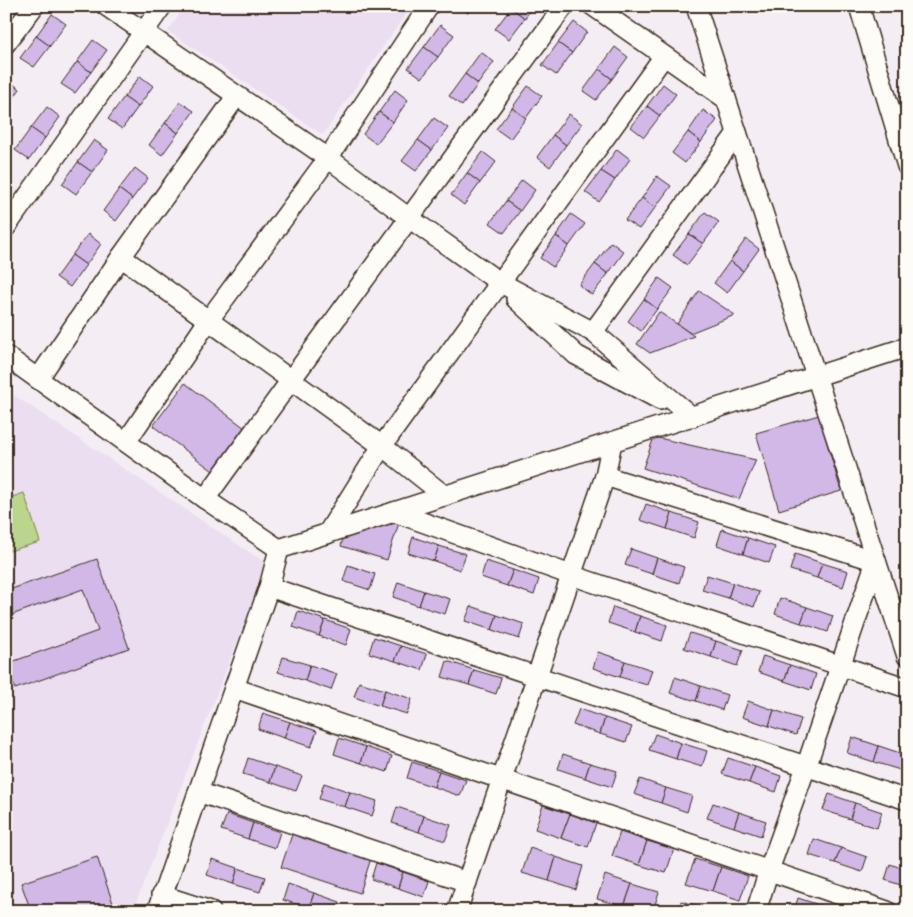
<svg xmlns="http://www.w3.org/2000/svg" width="913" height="917" font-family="Sriracha,sans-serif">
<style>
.built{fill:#eadef0}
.green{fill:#bcd58c;stroke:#7c8055}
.building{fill:#d1b8e7;stroke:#3b2a1e}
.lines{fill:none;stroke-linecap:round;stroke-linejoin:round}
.street-casing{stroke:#3b2a1e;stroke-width:22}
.street{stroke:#fdfcf7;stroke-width:19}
</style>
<rect width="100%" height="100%" fill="#f4eef4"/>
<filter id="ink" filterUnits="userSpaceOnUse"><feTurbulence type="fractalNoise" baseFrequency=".02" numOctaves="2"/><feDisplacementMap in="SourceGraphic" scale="10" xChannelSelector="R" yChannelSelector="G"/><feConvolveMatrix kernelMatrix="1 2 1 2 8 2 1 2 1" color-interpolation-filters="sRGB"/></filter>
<g filter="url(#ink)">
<g class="built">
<polygon points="185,6 411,6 323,135 168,31"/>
<polygon points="6,390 267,564 133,911 6,911"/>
</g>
<polygon class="green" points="24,493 40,542 6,552 6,499"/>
<g class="building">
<polygon points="458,6 473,6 468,13"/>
<polygon points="512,6 533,6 525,18 511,8"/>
<polygon points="511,8 525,18 509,39 495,29"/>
<polygon points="52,14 66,24 50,46 36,36"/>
<polygon points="574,22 587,32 572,53 558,43"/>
<polygon points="440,25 454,35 438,57 424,47"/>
<polygon points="36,36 50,46 34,67 20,58"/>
<polygon points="93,40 107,50 91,72 77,62"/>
<polygon points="558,43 572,53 556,75 542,65"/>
<polygon points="424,47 438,57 422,78 408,68"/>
<polygon points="615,47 628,57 612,79 599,69"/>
<polygon points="481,52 494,62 478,84 465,74"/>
<polygon points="77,62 91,72 75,93 61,84"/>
<polygon points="599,69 612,79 596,100 583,91"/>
<polygon points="465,74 478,84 462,106 449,96"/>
<polygon points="140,76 153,86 138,107 124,97"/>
<polygon points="6,79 20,89 6,108"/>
<polygon points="663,84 676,94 660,116 647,106"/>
<polygon points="528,86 542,96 526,118 512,108"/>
<polygon points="395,90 408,100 393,122 379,112"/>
<polygon points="124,97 138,107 122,129 108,119"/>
<polygon points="180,102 194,111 178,133 165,123"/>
<polygon points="647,106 660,116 644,137 631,127"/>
<polygon points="47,107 60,117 45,138 31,128"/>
<polygon points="512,108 526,118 510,139 496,129"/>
<polygon points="703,110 717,120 701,142 688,132"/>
<polygon points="379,112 393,122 376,144 363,134"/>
<polygon points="569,114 582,124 566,145 553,135"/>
<polygon points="434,118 448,128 432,150 418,140"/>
<polygon points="165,123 178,133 162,155 149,145"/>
<polygon points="31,128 45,138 29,160 15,150"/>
<polygon points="688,132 701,142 685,163 672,153"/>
<polygon points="553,135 566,145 550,167 537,157"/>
<polygon points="94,140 108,150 92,172 78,162"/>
<polygon points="418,140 432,150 416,171 402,161"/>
<polygon points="617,149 630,159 615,180 601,171"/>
<polygon points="483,152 496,162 480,183 467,173"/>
<polygon points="78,162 92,172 76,194 62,184"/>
<polygon points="135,168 148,178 132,199 119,189"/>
<polygon points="601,171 615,180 599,202 585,192"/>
<polygon points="467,173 480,183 464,205 451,195"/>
<polygon points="657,176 671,186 655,208 642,198"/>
<polygon points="522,180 535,190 520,211 506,201"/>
<polygon points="119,189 132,199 116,221 103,211"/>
<polygon points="642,198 655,208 639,229 625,220"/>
<polygon points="506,201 520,211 504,233 490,223"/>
<polygon points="705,212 719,222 703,244 689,234"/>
<polygon points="571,214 585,224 569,246 556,236"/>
<polygon points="88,234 101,244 86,265 72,255"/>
<polygon points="689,234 703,244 687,265 673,255"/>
<polygon points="556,236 569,246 553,267 540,258"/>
<polygon points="746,239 759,249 743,271 730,261"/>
<polygon points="611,242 624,252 608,274 595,264"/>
<polygon points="72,255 86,265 70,287 56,277"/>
<polygon points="730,261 743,271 727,293 714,283"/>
<polygon points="595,264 608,274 592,295 579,285"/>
<polygon points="659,278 673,288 657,309 644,299"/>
<polygon points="699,291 735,315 690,333 677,324"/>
<polygon points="644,299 657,309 641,331 628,321"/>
<polygon points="659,312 677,324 694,336 650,353 637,344"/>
<polygon points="185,383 245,428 213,471 153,426"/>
<polygon points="819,415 841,491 779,510 756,433"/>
<polygon points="654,437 756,460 739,499 643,468"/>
<polygon points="646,504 672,513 667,529 640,520"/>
<polygon points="672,513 699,522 694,538 667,529"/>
<polygon points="399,523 387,560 341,546 345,531"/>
<polygon points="722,529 748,538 743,554 717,545"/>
<polygon points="413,537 439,546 434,561 408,553"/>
<polygon points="748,538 775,547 769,563 743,554"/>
<polygon points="439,546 466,554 460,570 434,561"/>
<polygon points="631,549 657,558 652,574 625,565"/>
<polygon points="795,554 822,563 817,578 790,570"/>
<polygon points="657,558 684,567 679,583 652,574"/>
<polygon points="97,559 129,648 15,689 6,664 98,631 83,589 6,617 6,591"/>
<polygon points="486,561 513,570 507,586 481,577"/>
<polygon points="822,563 848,571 843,587 817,578"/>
<polygon points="348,565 375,574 370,590 343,581"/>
<polygon points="513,570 539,579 534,595 507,586"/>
<polygon points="707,575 733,583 728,598 702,590"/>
<polygon points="398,582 424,591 419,606 393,597"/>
<polygon points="733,583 759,592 754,607 728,598"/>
<polygon points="424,591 450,599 445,614 419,606"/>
<polygon points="780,598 807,607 801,623 775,614"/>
<polygon points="471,606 497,615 492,630 465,621"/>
<polygon points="613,607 640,616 635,632 608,623"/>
<polygon points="807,607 833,616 828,632 801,623"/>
<polygon points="298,611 325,620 319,636 293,627"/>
<polygon points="497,615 524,624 519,639 492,630"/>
<polygon points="640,616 667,625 662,641 635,632"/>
<polygon points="325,620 351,629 346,645 319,636"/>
<polygon points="690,633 716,641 711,657 684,648"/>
<polygon points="374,637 401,646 395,661 369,653"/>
<polygon points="716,641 743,650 737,666 711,657"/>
<polygon points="401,646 427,654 422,670 395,661"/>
<polygon points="598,652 625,661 620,677 593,668"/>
<polygon points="763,656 790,665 784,681 758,672"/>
<polygon points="283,657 310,665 305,681 278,672"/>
<polygon points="447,661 474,670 469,685 442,677"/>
<polygon points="625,661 652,670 647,685 620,677"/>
<polygon points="310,665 337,674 331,690 305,681"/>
<polygon points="790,665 816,674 811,690 784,681"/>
<polygon points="474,670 501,678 496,694 469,685"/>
<polygon points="675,677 701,686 696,701 670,693"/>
<polygon points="359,682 385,690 380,706 354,697"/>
<polygon points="701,686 727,695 722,710 696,701"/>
<polygon points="385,690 412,699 407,714 380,706"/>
<polygon points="748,701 774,710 769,726 742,717"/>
<polygon points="579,709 605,718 600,734 573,725"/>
<polygon points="774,710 801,719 796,735 769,726"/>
<polygon points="263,713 290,722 284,738 258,729"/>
<polygon points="605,718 632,727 626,742 600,734"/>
<polygon points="290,722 317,731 311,747 284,738"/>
<polygon points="655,734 681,743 676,759 649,750"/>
<polygon points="852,737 879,746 874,762 847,753"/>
<polygon points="339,738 366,747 361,763 334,754"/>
<polygon points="681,743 707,751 702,767 676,759"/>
<polygon points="879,746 906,755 900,770 874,762"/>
<polygon points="366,747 392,756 387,772 361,763"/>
<polygon points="563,754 590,763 585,778 558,769"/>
<polygon points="248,758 275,767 270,782 243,774"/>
<polygon points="728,758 755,767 749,783 722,774"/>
<polygon points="412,762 439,771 434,787 407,778"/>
<polygon points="590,763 617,771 612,787 585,778"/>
<polygon points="275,767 302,776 296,791 270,782"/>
<polygon points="755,767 781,776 776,792 749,783"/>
<polygon points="439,771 466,780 460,796 434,787"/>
<polygon points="640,779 666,788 661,803 634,794"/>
<polygon points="324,783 350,792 345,807 319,799"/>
<polygon points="666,788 692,796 687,812 661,803"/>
<polygon points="350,792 377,801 372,816 345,807"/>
<polygon points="829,794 855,803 850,819 823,810"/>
<polygon points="713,803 739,812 734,827 707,818"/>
<polygon points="855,803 882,812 877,828 850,819"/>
<polygon points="543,805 570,814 561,838 535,829"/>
<polygon points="397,807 424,816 419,832 392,823"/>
<polygon points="739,812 766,821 761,836 734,827"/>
<polygon points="227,814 253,823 248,839 221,830"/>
<polygon points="570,814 596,823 588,847 561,838"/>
<polygon points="424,816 451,825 445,841 419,832"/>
<polygon points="905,819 907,820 907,837 900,835"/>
<polygon points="253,823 280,832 275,848 248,839"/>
<polygon points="294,829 372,855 360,893 281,867"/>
<polygon points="620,832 647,841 639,865 612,856"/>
<polygon points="814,839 841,848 835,863 809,855"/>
<polygon points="647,841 674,849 666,873 639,865"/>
<polygon points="530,848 556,857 549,881 522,873"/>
<polygon points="841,848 867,857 862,872 835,863"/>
<polygon points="97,857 115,909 111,911 31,911 21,883"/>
<polygon points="556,857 583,866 576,890 549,881"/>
<polygon points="212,859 238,868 233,884 207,875"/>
<polygon points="695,859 721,867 713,891 686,883"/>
<polygon points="376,863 403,872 398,888 371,879"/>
<polygon points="890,864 907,870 907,887 885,880"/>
<polygon points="721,867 748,876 740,900 713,891"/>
<polygon points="238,868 265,877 260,892 233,884"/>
<polygon points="403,872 429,881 424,897 398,888"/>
<polygon points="605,875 632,884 624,907 597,899"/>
<polygon points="288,884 314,893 309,908 283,900"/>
<polygon points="632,884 659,892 653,911 634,911 624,907"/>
<polygon points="314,893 340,902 337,911 316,911 309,908"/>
<polygon points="798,898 825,907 823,911 794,911"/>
<polygon points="681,901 708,909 707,911 678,911"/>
</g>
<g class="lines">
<g class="street-casing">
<g id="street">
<polyline points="106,6 328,158 409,218 499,282 593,332 692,417"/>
<polyline points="593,6 726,99"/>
<polyline points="696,6 907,656"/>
<polyline points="859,6 907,166"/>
<polyline points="6,43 34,6"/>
<polyline points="6,227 162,6"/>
<polyline points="121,257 382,446 445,496"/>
<polyline points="516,299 576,355 660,400"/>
<polyline points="593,332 737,133"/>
<polyline points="6,356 205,499 279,549"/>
<polyline points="38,379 121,257 236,97"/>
<polyline points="126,442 208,321 328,158 429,6"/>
<polyline points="605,476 876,561 806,767 769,870 756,911"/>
<polyline points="205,499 291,380 564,6"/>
<polyline points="394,512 571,575 907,688"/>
<polyline points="327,534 382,446 664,56"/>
<polyline points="279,549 907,347"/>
<polyline points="269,587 907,800"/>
<polyline points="234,688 887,911"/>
<polyline points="198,792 467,882"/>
<polyline points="161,895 211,911"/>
<polyline points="157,911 269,587 279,549"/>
<polyline points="457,911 605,476 612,442"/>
</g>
</g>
<use href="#street" class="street"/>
</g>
</g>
<rect width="913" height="917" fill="none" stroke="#fdfcf7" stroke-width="25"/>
<rect x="12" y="12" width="888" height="892" fill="none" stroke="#3b2a1e" stroke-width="2" filter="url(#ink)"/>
</svg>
